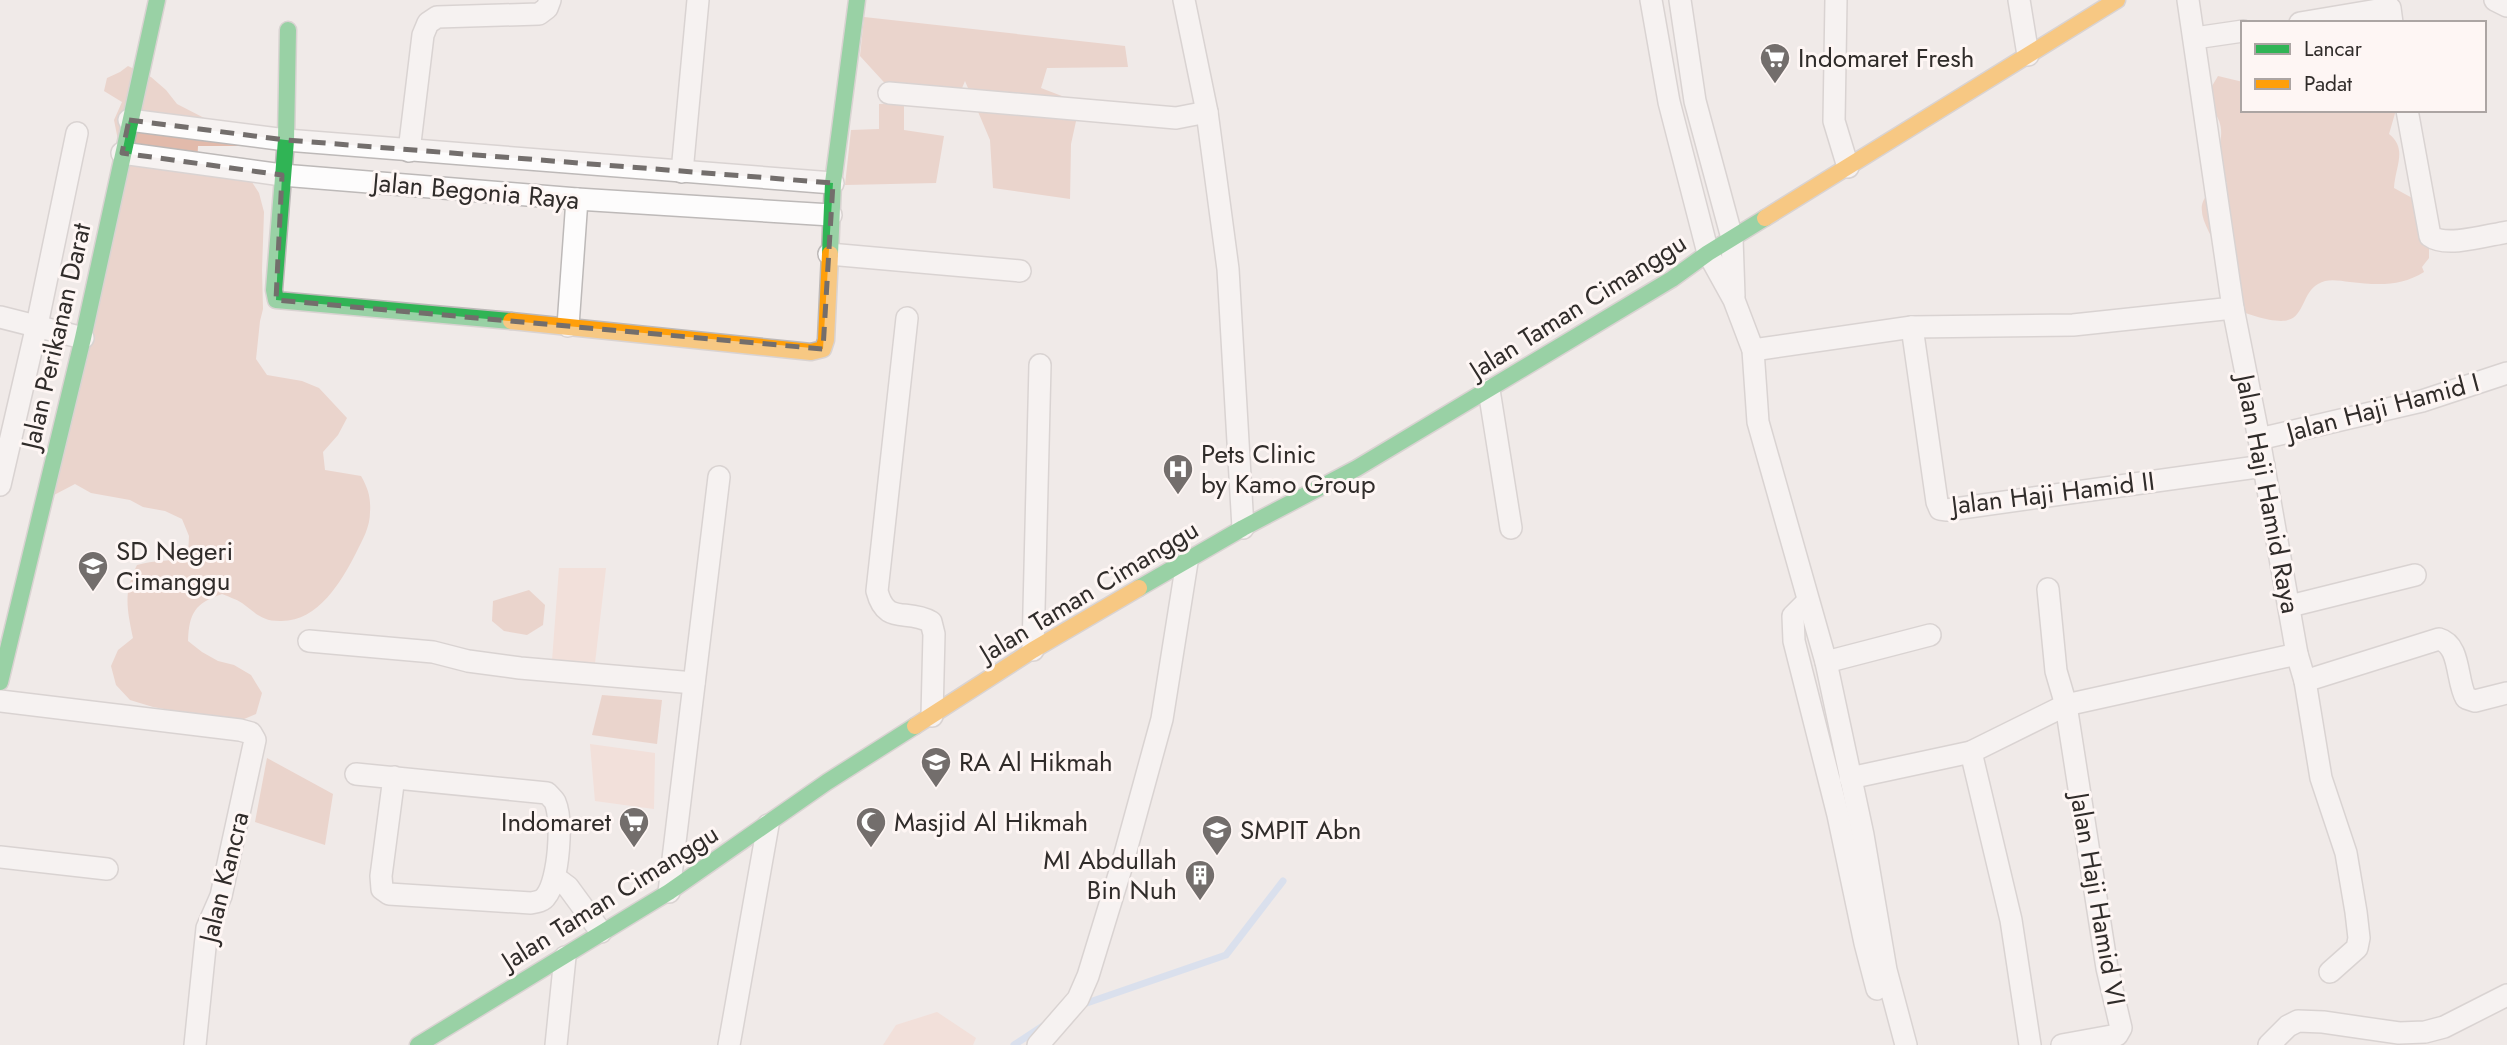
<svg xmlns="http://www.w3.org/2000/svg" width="2507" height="1045" font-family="Jost,sans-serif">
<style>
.green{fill:#f4d4c9}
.forest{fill:#e2baab}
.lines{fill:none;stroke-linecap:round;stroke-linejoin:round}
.stream{stroke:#bed6f4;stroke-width:7}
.street-casing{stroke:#bdb9b8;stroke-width:24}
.fast-casing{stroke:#bdb9b8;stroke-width:19}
.slow-casing{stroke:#bdb9b8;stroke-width:19}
.street{stroke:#fdfcfc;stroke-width:21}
.fast{stroke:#30b455;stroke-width:16}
.slow{stroke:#ff9f0a;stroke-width:16}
.marked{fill:none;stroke:#736e6c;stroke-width:5;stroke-dasharray:14 9;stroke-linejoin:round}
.labels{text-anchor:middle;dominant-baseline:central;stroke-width:6;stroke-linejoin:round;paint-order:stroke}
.poi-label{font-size:26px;fill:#302c2a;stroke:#fef6f4;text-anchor:start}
.street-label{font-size:26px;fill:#302c2a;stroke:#fef6f4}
</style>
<rect width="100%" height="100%" fill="#f0eae8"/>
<g class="green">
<polygon points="559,568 606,568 595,663 552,661"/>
<polygon points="590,744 655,753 654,809 595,801"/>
<polygon points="937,1012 976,1038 973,1045 883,1045 896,1025"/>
</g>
<g class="forest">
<polygon points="864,17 1125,46 1128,67 1047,68 1041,88 1080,103 1071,144 1070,199 993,188 990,140 965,81 954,107 904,103 904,130 944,136 936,183 845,185 851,130 879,129 879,104 903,103 860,56"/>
<path d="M128,66L151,77L166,90L177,104L210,121L239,146H198L197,165L248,176L259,193L264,212L262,270L263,309L260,321L256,359L267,375L302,381L319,388L347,418L338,435L323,452L325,470L361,476C368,488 371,498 370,512C370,527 363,539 356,553C341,582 318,622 280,621C261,621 256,613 242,603C236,599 229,597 222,594C195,603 189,613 188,641L202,652L218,661L234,665L251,675L262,693L256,714L237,722L153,707L130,700L116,685L111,666L118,650L133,638C127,609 123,592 137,565C154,560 170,562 188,556L189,536L182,519L165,511L143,507L130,500L91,493L75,484L52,496L120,150L114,120L122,102L104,91L107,78L120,72Z"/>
<path d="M2218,76L2243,82V110H2396L2389,134C2408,149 2395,167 2394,188L2414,199L2429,244V258L2422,267L2424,272C2400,287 2377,285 2350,282C2339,281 2328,278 2318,284C2303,292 2304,316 2288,320C2276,324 2247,314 2234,309C2230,292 2227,272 2220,255C2210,228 2181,200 2227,183L2215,170C2217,145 2230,130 2211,108L2212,86Z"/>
<polygon points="529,590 545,605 543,625 527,635 504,631 492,621 493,601"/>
<polygon points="602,695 662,700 657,744 592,735"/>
<polygon points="267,758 333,794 325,845 255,822"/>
</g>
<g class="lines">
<g class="stream">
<polyline points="1081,1005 1226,955 1283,881"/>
<polyline points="1014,1045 1046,1024"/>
</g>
<g class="street-casing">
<g id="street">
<polyline points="1184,0 1207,112 1228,269 1243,528"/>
<polyline points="1651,0 1669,102 1708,253 1734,300 1753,350 1758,422 1826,662 1863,835 1886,970 1906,1045"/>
<polyline points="1680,0 1695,101 1732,238 1734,296"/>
<polyline points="1836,0 1834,121 1848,167"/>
<polyline points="2019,0 2028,55"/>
<polyline points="2188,0 2233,308 2259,439 2297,654 2305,681 2321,778 2346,853 2356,912 2359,938 2357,948 2330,972"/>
<polyline points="2495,0 2507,6"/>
<polyline points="2300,23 2390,8 2392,23"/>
<polyline points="2195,38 2243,31"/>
<polyline points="889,93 1176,118 1207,112"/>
<path d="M2407,110L2430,236C2446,248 2488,235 2507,232"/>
<polyline points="129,120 286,140 833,183"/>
<polyline points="409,151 423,35 428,23 437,17 539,14 547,8 550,0"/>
<polyline points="122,153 282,175 577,199 831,215"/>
<polyline points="682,172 698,0"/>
<polyline points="829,254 1020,271"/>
<polyline points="0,317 83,338"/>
<path d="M907,318L877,591C886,626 906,608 931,622L934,634L932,716"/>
<polyline points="568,326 577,199"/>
<polyline points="1912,327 1937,502 1940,509 1947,510 2264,466"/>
<polyline points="1753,350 1912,327 2073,325 2233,308"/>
<polyline points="1489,390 1511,528"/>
<polyline points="2259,439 2422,401 2507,373"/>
<polyline points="0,485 37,325 77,133"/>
<polyline points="2048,589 2056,671 2066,705 2107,968 2121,1028 2117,1035 2062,1045"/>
<polyline points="1808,601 1793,616 1794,641 1838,815 1865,943 1877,989"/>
<polyline points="2290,606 2415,575"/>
<polyline points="309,641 433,652 468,661 520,668 694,683"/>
<polyline points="1033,650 1040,365"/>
<polyline points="1826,662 1930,635"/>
<path d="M2305,681L2439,639C2461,645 2456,681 2466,698L2475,701L2507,693"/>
<polyline points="0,701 240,730 251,733 255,740 221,896 207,928 195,1045"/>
<polyline points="1971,752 2011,920 2030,1045"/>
<path d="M356,774L547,793C549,795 554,800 555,802C563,820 559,880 546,896C543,901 537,902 531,903L389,894L382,889L381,876L394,777"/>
<polyline points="1850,778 1971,752 2066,705 2297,654"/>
<polyline points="0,857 107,869"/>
<polyline points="556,878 568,887 601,932"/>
<polyline points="669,892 719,477"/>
<polyline points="556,1045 565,957"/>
<polyline points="729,1045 768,825"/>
<polyline points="1038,1045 1078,999 1088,976 1122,865 1162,719 1187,562"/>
<polyline points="2269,1045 2288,1026 2298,1021 2323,1022 2399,1033 2425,1032 2444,1027 2507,995"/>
</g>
</g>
<g class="fast-casing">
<g id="fast">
<polyline points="288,30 286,140 274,290 276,300 511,321"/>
<polyline points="830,254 833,183 857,0"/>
<polyline points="1139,588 1243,528 1357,468 1672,279 1708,253 1765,218"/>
<polyline points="0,682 83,338 157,0"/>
<polyline points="418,1045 669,892 827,782 915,726"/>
</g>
</g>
<g class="slow-casing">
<g id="slow">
<polyline points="1765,218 2117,0"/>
<polyline points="511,321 811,352 823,349 826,340 830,254"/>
<polyline points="915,726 1033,650 1139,588"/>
</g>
</g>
<use href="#street" class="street"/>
<use href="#fast" class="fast"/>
<use href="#slow" class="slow"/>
</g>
<path d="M0 0H2507V1045H0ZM129,120L286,140L833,183L823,349L276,300L282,175L122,153Z" fill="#f0eae8" fill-opacity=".55" fill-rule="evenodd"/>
<path class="marked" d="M129,120L286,140L833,183L823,349L276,300L282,175L122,153Z"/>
<defs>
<g id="supermarket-pin" transform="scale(1.575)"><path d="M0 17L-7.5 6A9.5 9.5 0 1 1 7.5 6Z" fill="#736e6c" stroke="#fef6f4"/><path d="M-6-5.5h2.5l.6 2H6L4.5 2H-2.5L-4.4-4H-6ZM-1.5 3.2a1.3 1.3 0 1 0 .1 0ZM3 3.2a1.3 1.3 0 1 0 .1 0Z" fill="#fff"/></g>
<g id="hospital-pin" transform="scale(1.575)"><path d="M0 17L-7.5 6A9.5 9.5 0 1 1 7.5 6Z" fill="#736e6c" stroke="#fef6f4"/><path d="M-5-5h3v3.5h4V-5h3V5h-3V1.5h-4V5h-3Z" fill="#fff"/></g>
<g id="school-pin" transform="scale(1.575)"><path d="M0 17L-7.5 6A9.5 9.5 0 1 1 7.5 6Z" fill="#736e6c" stroke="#fef6f4"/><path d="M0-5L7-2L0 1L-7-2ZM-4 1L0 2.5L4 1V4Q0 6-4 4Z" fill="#fff"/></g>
<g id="mosque-pin" transform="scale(1.575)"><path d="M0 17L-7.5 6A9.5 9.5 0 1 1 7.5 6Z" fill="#736e6c" stroke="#fef6f4"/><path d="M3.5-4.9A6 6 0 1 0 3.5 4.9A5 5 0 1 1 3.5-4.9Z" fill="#fff"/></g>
<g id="building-pin" transform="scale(1.575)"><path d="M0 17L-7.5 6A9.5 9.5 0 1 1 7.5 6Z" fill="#736e6c" stroke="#fef6f4"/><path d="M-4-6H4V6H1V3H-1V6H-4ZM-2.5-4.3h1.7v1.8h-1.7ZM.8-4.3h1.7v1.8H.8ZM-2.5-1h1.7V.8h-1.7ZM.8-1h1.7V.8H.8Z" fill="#fff"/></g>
</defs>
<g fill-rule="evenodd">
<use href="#supermarket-pin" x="1775" y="58"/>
<use href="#hospital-pin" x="1178" y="469"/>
<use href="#school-pin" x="93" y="566"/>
<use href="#school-pin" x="936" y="762"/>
<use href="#supermarket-pin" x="634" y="822"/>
<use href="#mosque-pin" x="871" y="822"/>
<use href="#school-pin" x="1217" y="830"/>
<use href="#building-pin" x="1200" y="875"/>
</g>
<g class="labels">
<g class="poi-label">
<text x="1798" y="58">Indomaret Fresh</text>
<text x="1201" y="454">Pets Clinic<tspan x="1201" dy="30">by Kamo Group</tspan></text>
<text x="116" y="551">SD Negeri<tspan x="116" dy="30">Cimanggu</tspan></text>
<text x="959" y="762">RA Al Hikmah</text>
<text x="611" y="822" text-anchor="end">Indomaret</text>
<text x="894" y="822">Masjid Al Hikmah</text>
<text x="1240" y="830">SMPIT Abn</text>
<text x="1177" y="860" text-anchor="end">MI Abdullah<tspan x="1177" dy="30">Bin Nuh</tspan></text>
</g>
<g class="street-label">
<text transform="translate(476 191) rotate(5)">Jalan Begonia Raya</text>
<text transform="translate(1578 306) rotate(-32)">Jalan Taman Cimanggu</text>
<text transform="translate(56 336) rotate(-77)">Jalan Perikanan Darat</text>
<text transform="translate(2383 407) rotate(-15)">Jalan Haji Hamid I</text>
<text transform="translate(2053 493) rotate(-7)">Jalan Haji Hamid II</text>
<text transform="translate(2268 494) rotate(79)">Jalan Haji Hamid Raya</text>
<text transform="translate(1089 591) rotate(-31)">Jalan Taman Cimanggu</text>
<text transform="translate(224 877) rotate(-76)">Jalan Kancra</text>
<text transform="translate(610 897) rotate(-32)">Jalan Taman Cimanggu</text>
<text transform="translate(2098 899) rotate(80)">Jalan Haji Hamid VI</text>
</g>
</g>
<rect x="2241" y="21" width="245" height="91" fill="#fef6f4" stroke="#aca5a3" stroke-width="2"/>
<rect x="2255" y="44" width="35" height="10" fill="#30b455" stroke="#aca5a3" stroke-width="2"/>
<text x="2304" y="56" font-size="21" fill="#302c2a">Lancar</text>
<rect x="2255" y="79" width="35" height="10" fill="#ff9f0a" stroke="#aca5a3" stroke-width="2"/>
<text x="2304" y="91" font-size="21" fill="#302c2a">Padat</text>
</svg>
